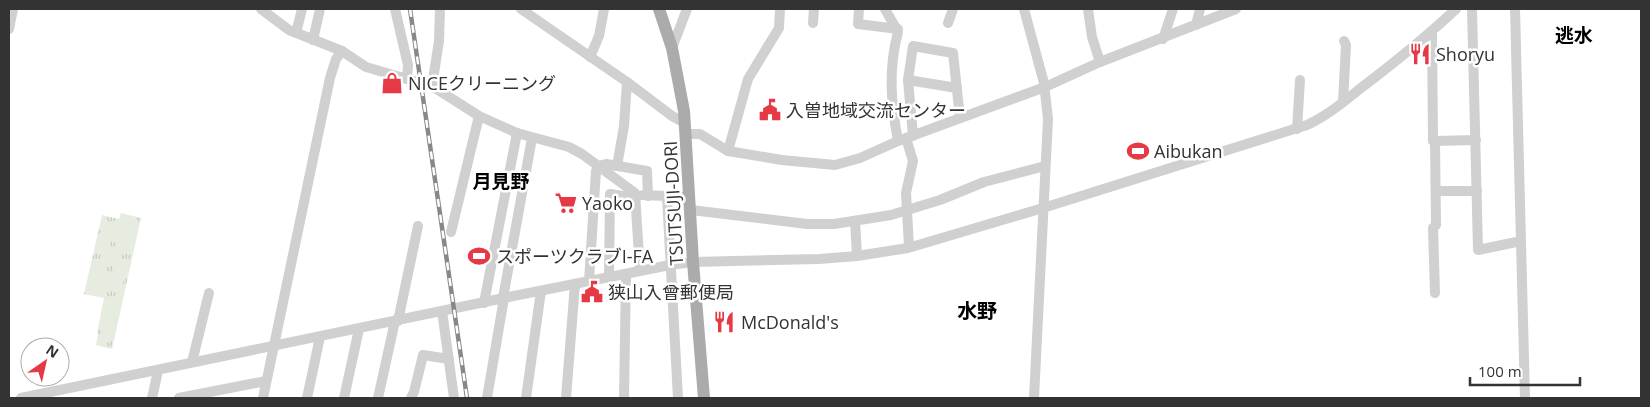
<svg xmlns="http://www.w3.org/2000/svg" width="1650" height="407" font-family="'Open Sans','Noto Sans JP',sans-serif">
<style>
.park{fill:url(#park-tufts)}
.garden{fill:#e6ecdf}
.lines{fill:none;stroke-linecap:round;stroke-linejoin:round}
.minor{stroke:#d0d0d0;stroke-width:10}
.major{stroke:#ababab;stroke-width:12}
.rail-casing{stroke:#888;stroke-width:4.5}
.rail{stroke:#fff;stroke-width:2.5;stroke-dasharray:8;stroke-linecap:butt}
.labels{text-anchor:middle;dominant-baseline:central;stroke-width:5;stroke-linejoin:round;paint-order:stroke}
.poi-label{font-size:18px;fill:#333;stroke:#fff;text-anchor:start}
.street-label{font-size:18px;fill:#333;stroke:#fff}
.neighbourhood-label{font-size:19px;font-weight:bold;fill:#000;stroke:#fff}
.quarter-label{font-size:20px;font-weight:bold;fill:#000;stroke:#fff}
</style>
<defs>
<pattern id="park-tufts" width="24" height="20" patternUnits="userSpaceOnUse" patternTransform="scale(1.25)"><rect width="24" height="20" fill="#e6ecdf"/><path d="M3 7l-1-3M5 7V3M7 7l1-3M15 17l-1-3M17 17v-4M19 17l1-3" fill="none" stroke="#c6cbc0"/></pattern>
</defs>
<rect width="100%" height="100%" fill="#fff"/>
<polygon class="park" points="121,213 141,218 112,349 96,345 98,333 97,333 104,298 84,294 102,215 119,219"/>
<g class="garden">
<polygon points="124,221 136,223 130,249 119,246"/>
<polygon points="103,223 115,225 109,251 98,248"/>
<polygon points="116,260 127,263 122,288 110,286"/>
<polygon points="95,262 106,265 101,290 89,288"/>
<polygon points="107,300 119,303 113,328 102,325"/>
</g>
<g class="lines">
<g class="minor">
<polyline points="261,9 289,30 342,51 366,67 407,79 408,65 395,9"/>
<polyline points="521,9 627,82 672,116 685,123"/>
<polyline points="859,9 858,24 898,29"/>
<path d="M885,9L898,32C888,69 891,104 898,141"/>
<polyline points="1024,9 1044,83 1048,119 1034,398"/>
<polyline points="1088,9 1092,37 1100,62"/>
<polyline points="1472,9 1478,250 1521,241"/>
<polyline points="1515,9 1525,398"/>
<polyline points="813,23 814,9"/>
<polyline points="948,23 953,9"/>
<polyline points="1196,25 1200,9"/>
<polyline points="9,29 13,9"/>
<polyline points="1432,32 1433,141 1435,141 1436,225 1433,228 1435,293"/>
<polyline points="296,33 302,9"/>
<polyline points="1163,39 1173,9"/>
<polyline points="313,40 320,9"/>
<polyline points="672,48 687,9"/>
<polyline points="590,57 599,36 604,9"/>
<polyline points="407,79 432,86 479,116 517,133 569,147 582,154 635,193 640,271"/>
<polyline points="908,80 957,88"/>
<polyline points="432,86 439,41 440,9"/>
<polyline points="1343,102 1346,45 1344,41"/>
<polyline points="1297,129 1300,80"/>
<polyline points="687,134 700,134 728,151 782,160 835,165 860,158 898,141 1045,87 1100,62 1236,9"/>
<polyline points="913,136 908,80 913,46 953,53 960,118"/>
<polyline points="906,138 913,161 906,193 909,247"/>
<polyline points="1435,141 1476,140"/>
<polyline points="728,151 748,79 779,28 780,9"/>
<polyline points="617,166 624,126 627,82"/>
<polyline points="1436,191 1477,191"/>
<polyline points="643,195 689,197"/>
<polyline points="667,197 678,398"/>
<polyline points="691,210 807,224 834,224 891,215 940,200 984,182 1045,166"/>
<polyline points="855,221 857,256"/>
<polyline points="451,232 479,116"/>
<polyline points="609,277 610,194 636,198"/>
<polyline points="589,281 596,171 598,166 606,164 647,171 648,196"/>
<polyline points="503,298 532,138"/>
<polyline points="484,303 517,133"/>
<polyline points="442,311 454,398"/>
<polyline points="398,321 418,226"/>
<polyline points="192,362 209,293"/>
<path d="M21,398L504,298L670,265L693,262L819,259L857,256L908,248L1043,208L1307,125C1327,116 1343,102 1361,88C1394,63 1426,37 1456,9"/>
<polyline points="152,398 158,371"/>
<polyline points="179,398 266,381"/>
<polyline points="263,398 330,78 336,59 342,51"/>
<polyline points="307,398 320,337"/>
<polyline points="344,398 359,329"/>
<polyline points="378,398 395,321"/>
<polyline points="411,398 414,392 423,355 449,359"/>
<polyline points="487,398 504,298"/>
<polyline points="526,398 541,291"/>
<polyline points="566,398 575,284"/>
<polyline points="624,398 626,274"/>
</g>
<polyline class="major" points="659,9 672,48 684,111 693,262 704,398"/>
<g class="rail-casing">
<polyline id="rail" points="410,9 467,398"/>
</g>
<use href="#rail" class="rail"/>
</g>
<defs>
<g id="restaurant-bare" transform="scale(1.725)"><path d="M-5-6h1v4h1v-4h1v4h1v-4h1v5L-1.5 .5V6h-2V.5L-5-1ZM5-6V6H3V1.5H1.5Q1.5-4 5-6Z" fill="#e63946" stroke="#fff" stroke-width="2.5" paint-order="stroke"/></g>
<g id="shop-bare" transform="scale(1.725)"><path d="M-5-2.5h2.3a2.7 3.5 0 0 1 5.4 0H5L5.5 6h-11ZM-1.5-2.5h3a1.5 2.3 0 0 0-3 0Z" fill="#e63946" stroke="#fff" stroke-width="2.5" paint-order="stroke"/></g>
<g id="civic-bare" transform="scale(1.725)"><path d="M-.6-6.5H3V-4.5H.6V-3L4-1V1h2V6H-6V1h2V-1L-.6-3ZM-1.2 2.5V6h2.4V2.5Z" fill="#e63946" stroke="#fff" stroke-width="2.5" paint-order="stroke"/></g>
<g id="stadium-bare" transform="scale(1.725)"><path d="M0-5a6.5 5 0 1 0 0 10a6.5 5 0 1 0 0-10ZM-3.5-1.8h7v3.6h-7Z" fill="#e63946" stroke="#fff" stroke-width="2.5" paint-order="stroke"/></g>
<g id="supermarket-bare" transform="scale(1.725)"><path d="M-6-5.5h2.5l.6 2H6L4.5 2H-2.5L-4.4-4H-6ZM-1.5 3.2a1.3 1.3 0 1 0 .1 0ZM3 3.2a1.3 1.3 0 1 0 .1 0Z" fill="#e63946" stroke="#fff" stroke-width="2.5" paint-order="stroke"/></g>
</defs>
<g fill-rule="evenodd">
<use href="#restaurant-bare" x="1420" y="54"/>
<use href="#shop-bare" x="392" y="83"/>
<use href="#civic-bare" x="770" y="110"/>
<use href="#stadium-bare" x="1138" y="151"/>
<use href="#supermarket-bare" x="566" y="203"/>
<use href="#stadium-bare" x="479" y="256"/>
<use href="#civic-bare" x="592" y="292"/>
<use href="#restaurant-bare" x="724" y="322"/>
</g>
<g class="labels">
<g class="poi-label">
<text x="1436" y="54">Shoryu</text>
<text x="408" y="83">NICEクリーニング</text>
<text x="786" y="110">入曽地域交流センター</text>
<text x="1154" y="151">Aibukan</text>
<text x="582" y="203">Yaoko</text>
<text x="496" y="256">スポーツクラブI-FA</text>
<text x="608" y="292">狭山入曾郵便局</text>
<text x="741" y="322">McDonald's</text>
</g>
<g class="street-label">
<text transform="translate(673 203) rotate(-93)">TSUTSUJI-DORI</text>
</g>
<g class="neighbourhood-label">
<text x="1574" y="35">逃水</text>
<text x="501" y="181">月見野</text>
</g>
<g class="quarter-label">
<text x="977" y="310">水野</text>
</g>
</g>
<rect width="1650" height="407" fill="none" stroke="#333333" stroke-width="20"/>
<g transform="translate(45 362) rotate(34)"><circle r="24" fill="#ffffff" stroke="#adadad"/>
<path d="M0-4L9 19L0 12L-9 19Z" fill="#e63946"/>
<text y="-8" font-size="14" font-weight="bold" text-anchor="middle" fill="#333333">N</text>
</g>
<path d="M1470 377v8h110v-8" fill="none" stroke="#333333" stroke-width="2.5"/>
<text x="1478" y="377" font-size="15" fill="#333333" stroke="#ffffff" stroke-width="4" paint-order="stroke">100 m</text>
</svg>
